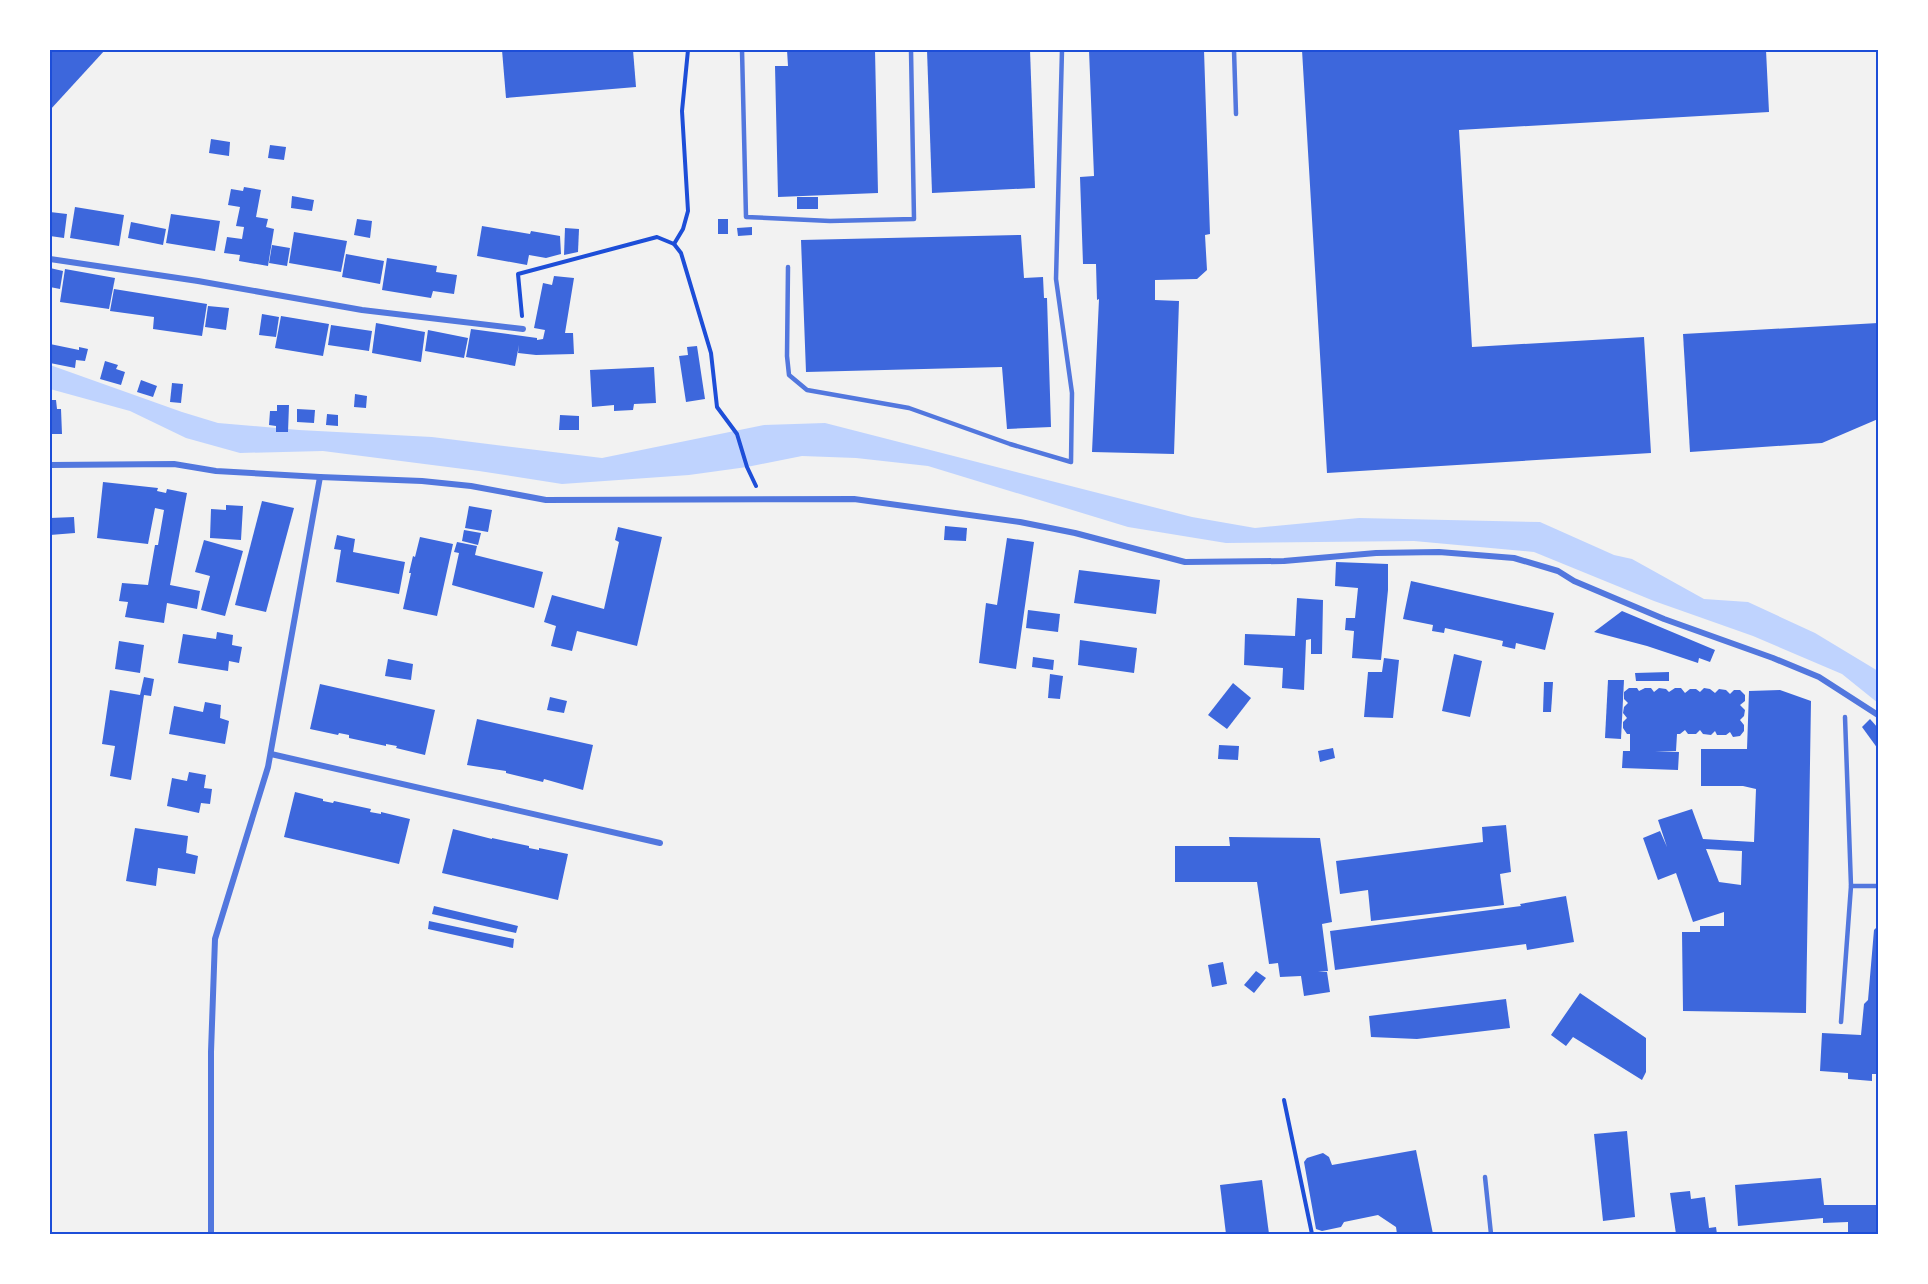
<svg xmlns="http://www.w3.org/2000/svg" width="1928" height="1284" font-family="'Fira Sans',sans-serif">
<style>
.water{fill:#bfd3fe}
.building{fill:#3d67dc;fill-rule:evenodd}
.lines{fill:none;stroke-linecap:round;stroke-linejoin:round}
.path{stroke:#1d4ed8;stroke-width:4}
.service{stroke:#5277de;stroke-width:4.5}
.minor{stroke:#5277de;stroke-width:6}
.neatline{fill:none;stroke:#1d4ed8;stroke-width:2}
</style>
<rect width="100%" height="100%" fill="#f2f2f2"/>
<polygon class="water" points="50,365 182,412 218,423 299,430 432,437 602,458 764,425 825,423 1192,517 1255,528 1359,518 1540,522 1614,555 1632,559 1704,599 1748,602 1815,633 1878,671 1878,703 1842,674 1753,636 1654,601 1534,552 1414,541 1226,543 1128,527 928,466 856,458 802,456 747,467 689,475 562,484 479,471 323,451 240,453 186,438 130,411 50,389"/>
<g class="building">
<polygon points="50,50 105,50 50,110"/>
<polygon points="502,50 633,50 636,87 506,98"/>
<polygon points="787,50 875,50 878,193 778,197 775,66 788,66"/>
<polygon points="927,50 1030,50 1035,188 932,193"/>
<polygon points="1089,50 1204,50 1210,234 1205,235 1207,270 1197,279 1155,280 1155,300 1179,301 1174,454 1092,452 1099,299 1097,300 1096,264 1083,264 1080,177 1094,176"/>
<polygon points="1302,50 1766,50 1769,112 1459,130 1472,347 1644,337 1651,453 1327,473"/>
<polygon points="211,139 230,142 229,156 209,153"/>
<polygon points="270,145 286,147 284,160 268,158"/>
<polygon points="244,187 261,190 256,217 268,219 266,227 274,229 268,266 239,261 240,255 224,253 227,237 242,239 244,227 236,226 240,207 228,205 231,189 243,191"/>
<polygon points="292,196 314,200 312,211 291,208"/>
<rect x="797" y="197" width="21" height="12"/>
<polygon points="75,207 124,215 119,246 70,238"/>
<polygon points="50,212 67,214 64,238 50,236"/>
<polygon points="171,214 220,221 215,251 166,243"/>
<polygon points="357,219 372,221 370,238 354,235"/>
<rect x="718" y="219" width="10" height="15"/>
<polygon points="131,222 166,229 163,245 128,238"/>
<polygon points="482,226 530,234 531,231 560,236 561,254 546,258 529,255 527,265 477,256"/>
<polygon points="752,227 752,235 738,236 737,228"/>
<polygon points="565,228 579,229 578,252 564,255"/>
<polygon points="294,232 347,241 341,272 289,263"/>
<polygon points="1021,235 1024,278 1043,277 1044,298 1047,298 1051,427 1007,429 1002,367 806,372 801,240"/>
<polygon points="272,245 290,248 287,266 269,263"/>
<polygon points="346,254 384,261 380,284 342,277"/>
<polygon points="387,258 437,266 436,272 457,275 454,294 433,291 431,298 382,290"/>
<polygon points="50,268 63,271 60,289 50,287"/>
<polygon points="65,269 115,278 109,309 60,302"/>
<polygon points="554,276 574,278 565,333 573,333 574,354 536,355 518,353 519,345 515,366 466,357 471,329 537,338 537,340 543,339 545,330 534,328 543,283 552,285"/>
<polygon points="114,289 207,304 202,336 153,329 154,317 110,311"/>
<polygon points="208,306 229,308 226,330 205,327"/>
<polygon points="262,314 279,317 276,337 259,335"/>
<polygon points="281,316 329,324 323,356 275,348"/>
<polygon points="376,323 425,332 421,362 372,353"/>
<polygon points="1878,323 1878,419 1822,443 1690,452 1683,334"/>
<polygon points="331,325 372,331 369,351 328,345"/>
<polygon points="428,330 468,338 464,358 425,351"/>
<polygon points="50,344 79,350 79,347 88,349 85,361 76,360 75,368 50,363"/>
<polygon points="697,346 705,399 686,402 679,356 688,355 687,347"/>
<polygon points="105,361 118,365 116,369 125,372 121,385 100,379"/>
<polygon points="654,367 656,403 634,404 633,410 614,411 614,405 592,407 590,370"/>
<polygon points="141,380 157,386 153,397 137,392"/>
<polygon points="172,383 183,384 181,403 170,402"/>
<polygon points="355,394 367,396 366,408 354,407"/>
<polygon points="50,400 56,400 57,409 61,409 62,434 50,434"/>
<polygon points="277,405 289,405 288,432 276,432 276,426 269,425 270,411 277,411"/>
<polygon points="297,409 315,410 314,423 297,422"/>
<polygon points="327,414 338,415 338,426 326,425"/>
<polygon points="560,415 579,416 579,430 559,430"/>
<polygon points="103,482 158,488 157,491 166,493 167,489 187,493 170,585 200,591 197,609 167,603 164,623 125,617 128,602 119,601 122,583 148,585 155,545 158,545 164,510 155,508 148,544 97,538"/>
<polygon points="262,501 294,508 266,612 235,605"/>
<polygon points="226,505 243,506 241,540 210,538 211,509 226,510"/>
<polygon points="469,506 492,510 488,532 465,528"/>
<polygon points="74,517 75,533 50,535 50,518"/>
<polygon points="945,526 967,528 966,541 944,540"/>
<polygon points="618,527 662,537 637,646 577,631 572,651 551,646 556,626 544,622 552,595 604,609 619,542 615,540"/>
<polygon points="464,530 481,533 478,545 462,541"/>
<polygon points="337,535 355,539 353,552 405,562 399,594 336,582 341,550 334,549"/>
<polygon points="420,537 453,544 437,616 403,609 411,573 409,573 413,556 415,557"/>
<polygon points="1007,538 1034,542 1016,669 979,663 986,603 997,605"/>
<polygon points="204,540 243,551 225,616 201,610 210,576 195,572"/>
<polygon points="457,542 477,546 475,555 543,572 534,608 452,585 459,553 454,552"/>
<polygon points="1336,562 1388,564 1388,590 1381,660 1352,658 1354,631 1345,630 1346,618 1355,618 1358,588 1335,586"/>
<polygon points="1079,570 1160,580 1156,614 1074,603"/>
<polygon points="1411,581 1554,613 1545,650 1516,643 1515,649 1502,646 1503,641 1445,628 1444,633 1432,631 1433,625 1403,619"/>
<polygon points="1297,598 1323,600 1322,654 1311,654 1311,639 1306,640 1304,690 1282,688 1283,668 1244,665 1245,634 1295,636"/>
<polygon points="1028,610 1060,614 1058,632 1026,628"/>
<polygon points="1622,611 1715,650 1710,662 1699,658 1698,663 1647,646 1594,632"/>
<polygon points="217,632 233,635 232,645 242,647 239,663 229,661 228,671 178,663 183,634 216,639"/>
<polygon points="1080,640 1137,648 1134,673 1078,665"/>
<polygon points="119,641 144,645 140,673 115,669"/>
<polygon points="1454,654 1482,661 1470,717 1442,711"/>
<polygon points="1033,657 1054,660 1053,670 1032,667"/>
<polygon points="1384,658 1399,660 1393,718 1364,717 1368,672 1382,672"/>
<polygon points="388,659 413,664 411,680 385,676"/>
<polygon points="1669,672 1669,681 1636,681 1635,673"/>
<polygon points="1050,674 1063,676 1060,699 1048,698"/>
<polygon points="144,677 154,679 151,696 144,695 131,780 110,776 115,746 102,744 110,690 140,695"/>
<polygon points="1608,680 1624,680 1621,739 1605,738"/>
<polygon points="1544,682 1553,682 1551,712 1543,712"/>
<polygon points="1233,683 1251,698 1227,729 1208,715"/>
<polygon points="320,684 435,710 425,755 396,748 397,746 386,744 386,746 349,738 349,735 339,733 338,735 310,729"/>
<polygon points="1629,688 1637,688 1639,691 1645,688 1651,688 1654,692 1659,688 1666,689 1669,692 1675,688 1681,688 1685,693 1690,689 1696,689 1700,692 1704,688 1710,689 1715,693 1719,689 1726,690 1730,694 1734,690 1740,690 1745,695 1745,701 1740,705 1745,710 1744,716 1740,720 1744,725 1744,731 1740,736 1733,737 1730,732 1726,735 1717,735 1715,731 1711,735 1703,734 1700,730 1696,734 1688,734 1685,730 1680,734 1677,734 1676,751 1655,751 1679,752 1678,770 1622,768 1623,751 1630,751 1630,734 1627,734 1623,728 1623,722 1627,718 1623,713 1624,707 1628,703 1624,699 1624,692"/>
<path d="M1780,690L1811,701L1806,1013L1683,1011L1682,932H1700V926H1724V912L1693,922L1676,873L1658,880L1643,838L1660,831L1667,847L1658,820L1692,809L1703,839L1754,842L1756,789L1743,786H1701V749H1747L1749,691ZM1706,849L1742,851L1741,885L1719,882Z"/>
<polygon points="550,697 567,701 564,713 547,710"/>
<polygon points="205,702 221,705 220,718 229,721 225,744 169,734 174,706 203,712"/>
<polygon points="477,719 593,745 583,790 544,779 543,782 506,773 506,771 467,765"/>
<polygon points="1870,719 1878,728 1878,749 1862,727"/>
<polygon points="1219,745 1239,746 1238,760 1218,759"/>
<polygon points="1333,748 1335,758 1320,762 1318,751"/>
<polygon points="189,772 206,775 204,788 212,789 210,804 201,803 199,813 167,806 172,778 187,781"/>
<polygon points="295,792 323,799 323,801 333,803 334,801 371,809 370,812 381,814 381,812 410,819 399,864 284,837"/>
<polygon points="1506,825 1511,872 1500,874 1504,905 1371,921 1368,890 1340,894 1336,861 1483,842 1482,827"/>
<polygon points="135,828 188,836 186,853 198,856 195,874 158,868 156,886 126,881"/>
<polygon points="453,829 492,839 492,838 529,846 529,848 539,850 539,848 568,854 558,900 442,873"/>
<polygon points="1229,837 1320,838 1332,922 1322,924 1328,971 1318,972 1327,972 1330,992 1304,996 1301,976 1280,977 1278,963 1269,964 1257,882 1175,882 1175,846 1230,846"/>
<polygon points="1566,896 1574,942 1527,950 1526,944 1335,970 1330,931 1521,906 1520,904"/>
<polygon points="434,906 518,926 516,933 432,914"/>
<polygon points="429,921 514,939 513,948 428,929"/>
<polygon points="1878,926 1878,1074 1872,1074 1872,1081 1848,1079 1848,1073 1820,1071 1822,1033 1861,1035 1864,1004 1868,1000 1874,930"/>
<polygon points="1223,962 1227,984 1212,987 1208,965"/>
<polygon points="1256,971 1266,978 1254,993 1244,985"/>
<polygon points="1580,993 1646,1038 1646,1072 1642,1080 1573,1037 1566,1046 1551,1035"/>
<polygon points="1506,999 1510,1028 1417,1039 1371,1037 1369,1016"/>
<polygon points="1627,1131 1635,1217 1603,1221 1594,1134"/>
<polygon points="1416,1150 1433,1234 1397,1234 1396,1227 1378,1215 1344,1222 1341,1227 1322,1231 1316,1229 1304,1162 1307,1158 1323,1153 1329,1157 1332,1165"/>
<polygon points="1821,1178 1824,1205 1878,1205 1878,1234 1848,1234 1848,1222 1823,1223 1823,1218 1738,1226 1735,1185"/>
<polygon points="1262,1180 1269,1234 1226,1234 1220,1185"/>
<polygon points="1690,1191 1691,1199 1705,1197 1709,1228 1716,1227 1717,1234 1676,1234 1670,1193"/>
</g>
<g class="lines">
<g class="path">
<polyline points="674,244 683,229 688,211 682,111 688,50"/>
<polyline points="522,316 518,274 657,237 674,244 681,253 711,353 717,407 737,434 747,467 756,486"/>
<polyline points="1284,1100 1312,1234"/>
</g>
<g class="service">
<polyline points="742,50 746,217 830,221 914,219 911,50"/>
<polyline points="1234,50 1236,114"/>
<polyline points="788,267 787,356 789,375 807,390 909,408 1010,444 1071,462 1072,393 1056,279 1062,50"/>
<polyline points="1845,717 1851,886"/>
<polyline points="1841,1022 1851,886 1878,886"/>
<polyline points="1485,1177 1491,1234"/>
</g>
<g class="minor">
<polyline points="50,259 198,281 362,310 523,329"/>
<polyline points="50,465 174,464 216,471 320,477 422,481 471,486 546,500 854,499 1020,522 1075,533 1185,562 1284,561 1376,553 1439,552 1514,558 1558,571 1574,581 1664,619 1773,658 1819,677 1878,715"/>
<polyline points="271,754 660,843"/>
<polyline points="211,1234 211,1052 215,939 268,767 320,477"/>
</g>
</g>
<rect width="1928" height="1284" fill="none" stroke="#ffffff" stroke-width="102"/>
<rect x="51" y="51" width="1826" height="1182" class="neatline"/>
</svg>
